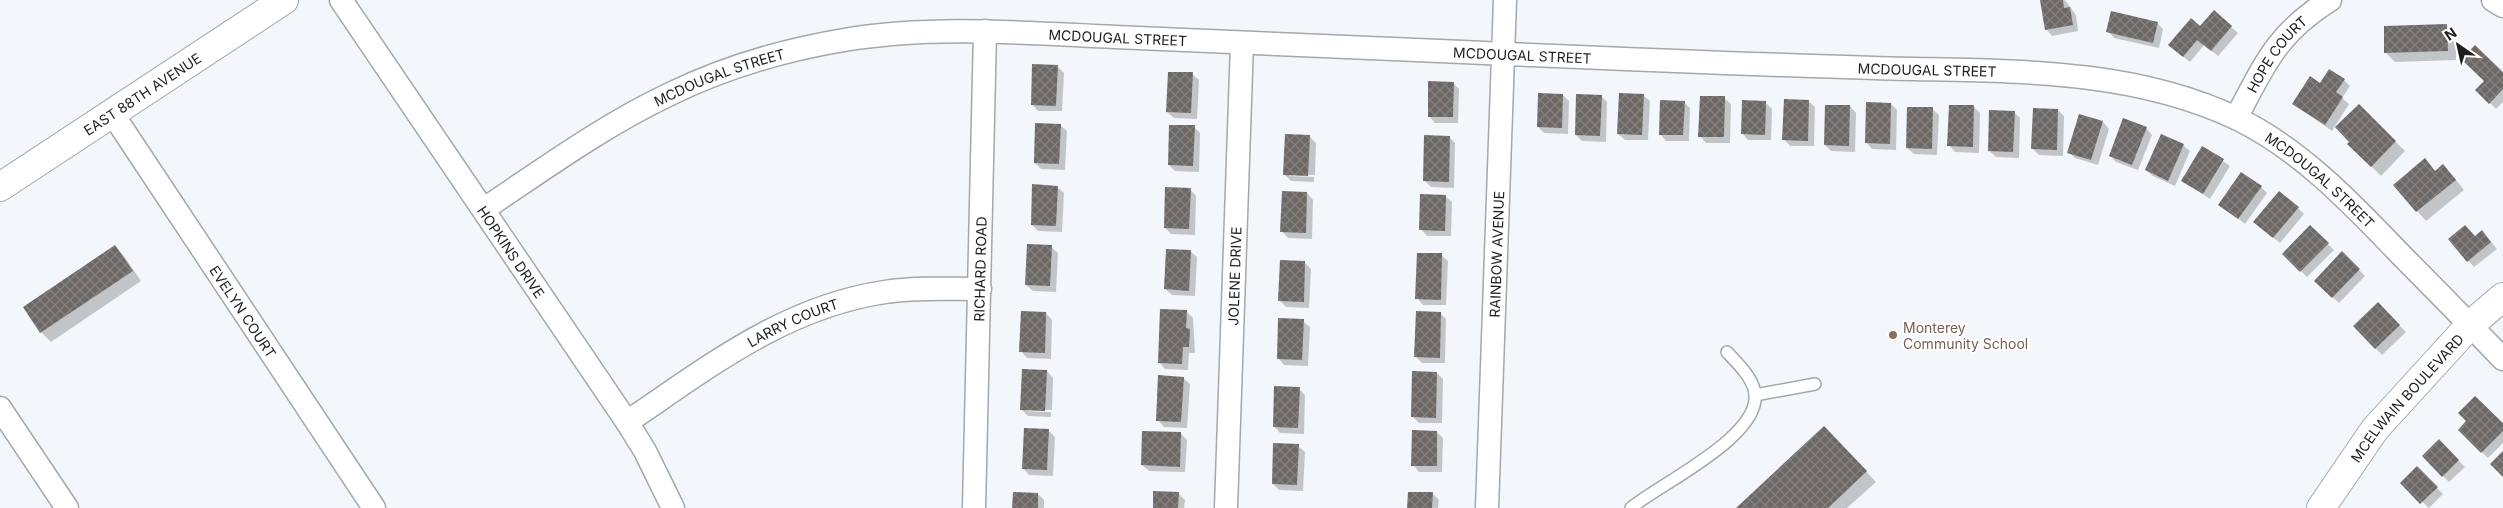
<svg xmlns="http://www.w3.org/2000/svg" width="2503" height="508" font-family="Inter,sans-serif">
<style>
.shadow{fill:#0003}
.building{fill:url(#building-cross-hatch)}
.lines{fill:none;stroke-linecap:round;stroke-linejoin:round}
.lane-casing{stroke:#a3a8ab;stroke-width:14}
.street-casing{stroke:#a3a8ab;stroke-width:25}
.secondary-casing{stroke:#a3a8ab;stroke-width:30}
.lane{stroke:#fff;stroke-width:11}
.street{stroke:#fff;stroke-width:22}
.secondary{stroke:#fff;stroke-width:28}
.education-dot{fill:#8d6e63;stroke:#fff;stroke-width:2}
.labels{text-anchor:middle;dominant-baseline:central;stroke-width:4;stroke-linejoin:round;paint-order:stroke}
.street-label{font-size:14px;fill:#1c1e1f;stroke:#fff}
.education-label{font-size:14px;fill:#785e54;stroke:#fff;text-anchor:start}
</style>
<defs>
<pattern id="building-cross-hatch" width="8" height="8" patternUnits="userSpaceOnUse" patternTransform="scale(1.25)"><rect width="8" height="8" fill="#6c6865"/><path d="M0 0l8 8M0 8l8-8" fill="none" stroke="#84817f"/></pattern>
</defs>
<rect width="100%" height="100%" fill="#f3f7fb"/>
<g class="shadow">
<polygon points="2044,0 2065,0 2076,15 2078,31 2052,36 2046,29"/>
<polygon points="2214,12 2238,33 2218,56 2204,45 2190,62 2176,51"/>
<polygon points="2157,23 2163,29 2159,48 2114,38 2108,31"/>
<polygon points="2446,26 2456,35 2456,60 2395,62 2385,52"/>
<polygon points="1057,66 1064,73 1062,111 1038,111 1032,104"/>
<polygon points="1192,74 1199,80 1197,119 1174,118 1167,112"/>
<polygon points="2503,74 2503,102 2496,109 2477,90 2485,81"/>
<polygon points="2344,80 2350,86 2342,98 2349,104 2332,131 2294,104 2320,84"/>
<polygon points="1453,83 1459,89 1458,123 1435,123 1429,116"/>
<polygon points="1563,95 1569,101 1568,134 1544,133 1538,127"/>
<polygon points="1643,95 1650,101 1648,140 1625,140 1618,134"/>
<polygon points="1601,96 1607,102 1606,142 1582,141 1576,135"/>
<polygon points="1724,98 1731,104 1730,143 1706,143 1700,136"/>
<polygon points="1808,101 1815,107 1814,146 1790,146 1784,139"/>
<polygon points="1684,102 1690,108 1689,141 1666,141 1660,134"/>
<polygon points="1765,102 1772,109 1771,140 1748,140 1742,133"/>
<polygon points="1891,104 1897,110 1896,150 1872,149 1866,142"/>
<polygon points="2359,105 2405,151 2381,176 2349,144"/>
<polygon points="1850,106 1856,113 1855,152 1831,151 1825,145"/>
<polygon points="1974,107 1980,113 1979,153 1955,152 1949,145"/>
<polygon points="1932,109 1939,115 1937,155 1914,154 1907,148"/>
<polygon points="2058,110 2064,116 2063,156 2039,155 2033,149"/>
<polygon points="2014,112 2020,118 2019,158 1996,157 1989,151"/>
<polygon points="2080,115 2103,122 2109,129 2098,165 2075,158 2069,152"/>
<polygon points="1060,125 1067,131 1065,170 1041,169 1035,163"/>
<polygon points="1194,127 1200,133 1199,172 1175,171 1169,165"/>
<polygon points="2146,128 2152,135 2138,170 2116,162 2110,156"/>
<polygon points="1310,137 1316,143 1315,175 1289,174 1289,176 1314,177 1314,182 1291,181 1284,174"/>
<polygon points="1449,137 1455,143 1454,188 1431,187 1425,181"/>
<polygon points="2183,145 2190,151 2175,186 2153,176 2146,170"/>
<polygon points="2203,147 2230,166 2210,199 2182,180"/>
<polygon points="2424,160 2436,172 2452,175 2464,190 2426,221 2394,185"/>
<polygon points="1057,187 1064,193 1062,232 1038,231 1032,225"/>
<polygon points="2261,187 2267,193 2245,224 2220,204"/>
<polygon points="1190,189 1196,196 1195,235 1171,234 1165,228"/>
<polygon points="1307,193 1313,200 1312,239 1288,238 1282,231"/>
<polygon points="1445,196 1452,202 1451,236 1427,236 1421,229"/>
<polygon points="2298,208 2304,214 2280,243 2261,228"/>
<polygon points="2310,227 2334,250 2307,277 2284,254"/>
<polygon points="2475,237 2488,238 2497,249 2474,267 2450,240"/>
<polygon points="115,246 124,256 141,281 51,342 41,332 24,307"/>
<polygon points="1051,247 1058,253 1056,292 1033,291 1026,285"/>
<polygon points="1190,251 1197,257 1195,296 1172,295 1165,289"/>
<polygon points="2342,253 2365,276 2339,303 2316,281"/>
<polygon points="1441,255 1448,261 1446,305 1423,305 1417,298"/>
<polygon points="1305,263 1311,269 1309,308 1286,307 1279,300"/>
<polygon points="2378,304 2406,332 2382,355 2354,326"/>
<polygon points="1186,311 1193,318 1195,353 1189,353 1188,370 1165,369 1159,362"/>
<polygon points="1046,313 1052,320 1051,359 1027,358 1021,351"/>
<polygon points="1440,313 1446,319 1445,363 1422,363 1416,357"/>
<polygon points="1303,321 1310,327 1308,366 1284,365 1278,358"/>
<polygon points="1047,371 1053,378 1052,410 1026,409 1026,411 1051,412 1051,417 1028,416 1021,409"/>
<polygon points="1437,373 1443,379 1442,423 1419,423 1413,417"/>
<polygon points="1183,378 1190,384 1187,428 1164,427 1158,420"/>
<polygon points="1299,389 1305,395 1304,434 1280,433 1274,426"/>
<polygon points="2503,424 2503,443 2488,458 2459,430"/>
<polygon points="1824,427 1876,482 1847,508 1738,508"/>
<polygon points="1048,430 1055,437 1053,476 1029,475 1023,468"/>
<polygon points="1437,432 1443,438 1442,472 1419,472 1413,465"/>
<polygon points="1180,433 1187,440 1185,472 1149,471 1142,465"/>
<polygon points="2439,441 2465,467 2449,482 2423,456"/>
<polygon points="1298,446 1305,452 1303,491 1279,490 1273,484"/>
<polygon points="2417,468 2443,494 2429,508 2402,483"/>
<polygon points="1178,493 1185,500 1184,508 1154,508"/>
<polygon points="1432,493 1439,500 1438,508 1409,508"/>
<polygon points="1038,494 1044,500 1044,508 1013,508"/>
</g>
<g class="building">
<polygon points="2040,0 2063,0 2064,8 2070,7 2073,25 2045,30"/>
<polygon points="2214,10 2232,26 2211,51 2197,40 2183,57 2168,45 2191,18 2200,26"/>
<polygon points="2111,11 2158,22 2153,43 2106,32"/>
<polygon points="2447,24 2448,51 2384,53 2384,26"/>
<polygon points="2475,45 2503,72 2503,89 2489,104 2475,90 2484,81 2461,59"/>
<polygon points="1032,64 1058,65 1056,106 1031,105"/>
<polygon points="2329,69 2345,79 2336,92 2343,97 2325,125 2292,104 2310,76 2320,83"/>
<polygon points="1168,72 1193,72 1191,113 1166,112"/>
<polygon points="1428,81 1454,82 1453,117 1428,117"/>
<polygon points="1538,93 1563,94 1562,128 1537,127"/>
<polygon points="1619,93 1644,94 1642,135 1617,134"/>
<polygon points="1576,94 1602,95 1600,136 1575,135"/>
<polygon points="1700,96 1725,96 1724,137 1698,137"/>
<polygon points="1784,99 1809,100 1808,141 1782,140"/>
<polygon points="1660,100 1685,101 1683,135 1659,135"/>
<polygon points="1742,100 1766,101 1765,135 1741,134"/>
<polygon points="1866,102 1891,103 1890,144 1865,143"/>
<polygon points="2359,104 2396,141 2371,167 2347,144 2349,142 2335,127"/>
<polygon points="1825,105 1850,105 1849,146 1824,145"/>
<polygon points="1949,105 1974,105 1973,147 1947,146"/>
<polygon points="1907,107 1933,107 1932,149 1906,148"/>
<polygon points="2033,108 2058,109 2057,150 2031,149"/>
<polygon points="1989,110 2015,111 2013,152 1988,151"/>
<polygon points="2079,114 2103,121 2091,160 2067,153"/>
<polygon points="2123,118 2147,127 2132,165 2109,156"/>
<polygon points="1035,123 1061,124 1059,164 1034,163"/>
<polygon points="1169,125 1195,125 1193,166 1168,165"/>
<polygon points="1285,134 1310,135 1308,176 1283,175"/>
<polygon points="2161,134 2184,144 2168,181 2145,170"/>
<polygon points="1424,135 1450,136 1449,182 1423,181"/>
<polygon points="2202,146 2224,159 2203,194 2181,181"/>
<polygon points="2425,158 2435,171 2443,164 2456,180 2416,212 2393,185"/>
<polygon points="2241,172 2262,186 2238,219 2218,205"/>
<polygon points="1032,184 1058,186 1056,226 1031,225"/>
<polygon points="1165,187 1191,188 1189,229 1164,228"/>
<polygon points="1282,191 1307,192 1306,233 1280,232"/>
<polygon points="2279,191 2299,207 2273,238 2253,222"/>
<polygon points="1420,194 1446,195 1445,231 1419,230"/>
<polygon points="2310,225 2329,243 2300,272 2282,254"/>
<polygon points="2465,225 2475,236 2482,230 2491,242 2467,262 2448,239"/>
<polygon points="1027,244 1052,245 1050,286 1025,285"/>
<polygon points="115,245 133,271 40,333 23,307"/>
<polygon points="1166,249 1191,250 1189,291 1164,289"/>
<polygon points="2342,251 2360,269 2332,298 2314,281"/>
<polygon points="1417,253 1442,253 1441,300 1415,299"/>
<polygon points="1280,260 1305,261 1304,302 1278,301"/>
<polygon points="2378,302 2400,325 2375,349 2353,326"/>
<polygon points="1160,309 1187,310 1186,328 1190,329 1189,347 1183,347 1182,364 1158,363"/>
<polygon points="1021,311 1046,312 1045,353 1019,352"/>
<polygon points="1416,311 1441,312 1440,358 1414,357"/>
<polygon points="1278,318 1304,319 1302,360 1277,359"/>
<polygon points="1022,369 1047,370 1045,411 1020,410"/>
<polygon points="1412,371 1437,372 1436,418 1411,417"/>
<polygon points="1158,375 1184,377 1181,422 1156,421"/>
<polygon points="1274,386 1300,387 1298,428 1273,427"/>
<polygon points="2475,396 2503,423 2503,431 2481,453 2458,430 2466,421 2458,413"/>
<polygon points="1824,426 1867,471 1828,508 1736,508"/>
<polygon points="1024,428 1049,429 1047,470 1022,469"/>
<polygon points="1412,430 1437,431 1437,466 1411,466"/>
<polygon points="1142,431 1181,432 1180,467 1141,465"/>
<polygon points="2439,439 2459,460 2442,477 2422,456"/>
<polygon points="1273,443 1299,444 1297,485 1272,484"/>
<polygon points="2503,451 2503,477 2490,464"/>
<polygon points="2417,466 2438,487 2420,504 2400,483"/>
<polygon points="1153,491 1179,492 1178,508 1153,508"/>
<polygon points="1013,492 1038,493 1038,508 1012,508"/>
<polygon points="1408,492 1433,492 1432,508 1407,508"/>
</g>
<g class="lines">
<g class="lane-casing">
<g id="lane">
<polyline points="1755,395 1815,384"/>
<path d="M1631,508C1659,484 1768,434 1754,389C1750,375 1737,363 1727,352"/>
</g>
</g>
<g class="street-casing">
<g id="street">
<path id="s1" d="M341,0L627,422L645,451L673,508"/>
<polyline points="2493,0 2503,6"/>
<path id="s2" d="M112,113L374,508"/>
<path id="s3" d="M2236,118C2265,64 2276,34 2330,0"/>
<path id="s4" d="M484,209C544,169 603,126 668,95C723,68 784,50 844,40C934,25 1025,33 1115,37C1231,42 1347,47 1463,52C1600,58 1738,64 1875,68C1997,72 2125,65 2238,119C2303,151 2354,206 2404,258C2437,291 2470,325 2503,359"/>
<polyline points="0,408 67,508"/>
<path id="s5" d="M627,422C709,367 784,307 885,292C917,287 949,289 980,289"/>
<path id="s6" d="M974,508L985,31"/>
<path id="s7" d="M1226,508L1242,43"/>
<path id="s8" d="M1487,508L1505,0"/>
</g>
</g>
<g class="secondary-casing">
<g id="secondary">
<path id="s9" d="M0,187L284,0"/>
<path id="s10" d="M2321,508L2375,429L2470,325L2503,297"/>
</g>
</g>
<use href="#lane" class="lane"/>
<use href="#street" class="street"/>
<use href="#secondary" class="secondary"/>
</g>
<circle class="education-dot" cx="1893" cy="335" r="5"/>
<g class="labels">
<g class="street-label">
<text stroke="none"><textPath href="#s4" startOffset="676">MCDOUGAL STREET</textPath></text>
<text stroke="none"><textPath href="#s4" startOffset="1081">MCDOUGAL STREET</textPath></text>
<text stroke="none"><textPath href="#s3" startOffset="76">HOPE COURT</textPath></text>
<text stroke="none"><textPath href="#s4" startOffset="1486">MCDOUGAL STREET</textPath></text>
<text stroke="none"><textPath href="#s4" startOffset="271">MCDOUGAL STREET</textPath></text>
<text stroke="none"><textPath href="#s9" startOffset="170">EAST 88TH AVENUE</textPath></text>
<text stroke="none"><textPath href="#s4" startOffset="1906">MCDOUGAL STREET</textPath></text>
<text stroke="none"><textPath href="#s1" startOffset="304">HOPKINS DRIVE</textPath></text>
<text stroke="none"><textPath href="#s8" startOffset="254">RAINBOW AVENUE</textPath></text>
<text stroke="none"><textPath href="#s6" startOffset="239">RICHARD ROAD</textPath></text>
<text stroke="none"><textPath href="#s7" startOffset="232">JOLENE DRIVE</textPath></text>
<text stroke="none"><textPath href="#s2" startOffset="238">EVELYN COURT</textPath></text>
<text stroke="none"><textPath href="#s5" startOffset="194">LARRY COURT</textPath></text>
<text stroke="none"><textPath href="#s10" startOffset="140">MCELWAIN BOULEVARD</textPath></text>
</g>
<g class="education-label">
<text x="1903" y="327">Monterey<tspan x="1903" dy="16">Community School</tspan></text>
</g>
</g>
<g transform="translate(2458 45) rotate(326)" stroke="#ffffff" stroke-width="4" paint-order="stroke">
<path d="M0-4L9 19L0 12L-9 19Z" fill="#1c1e1f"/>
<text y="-8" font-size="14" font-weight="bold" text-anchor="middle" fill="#1c1e1f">N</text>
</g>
</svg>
